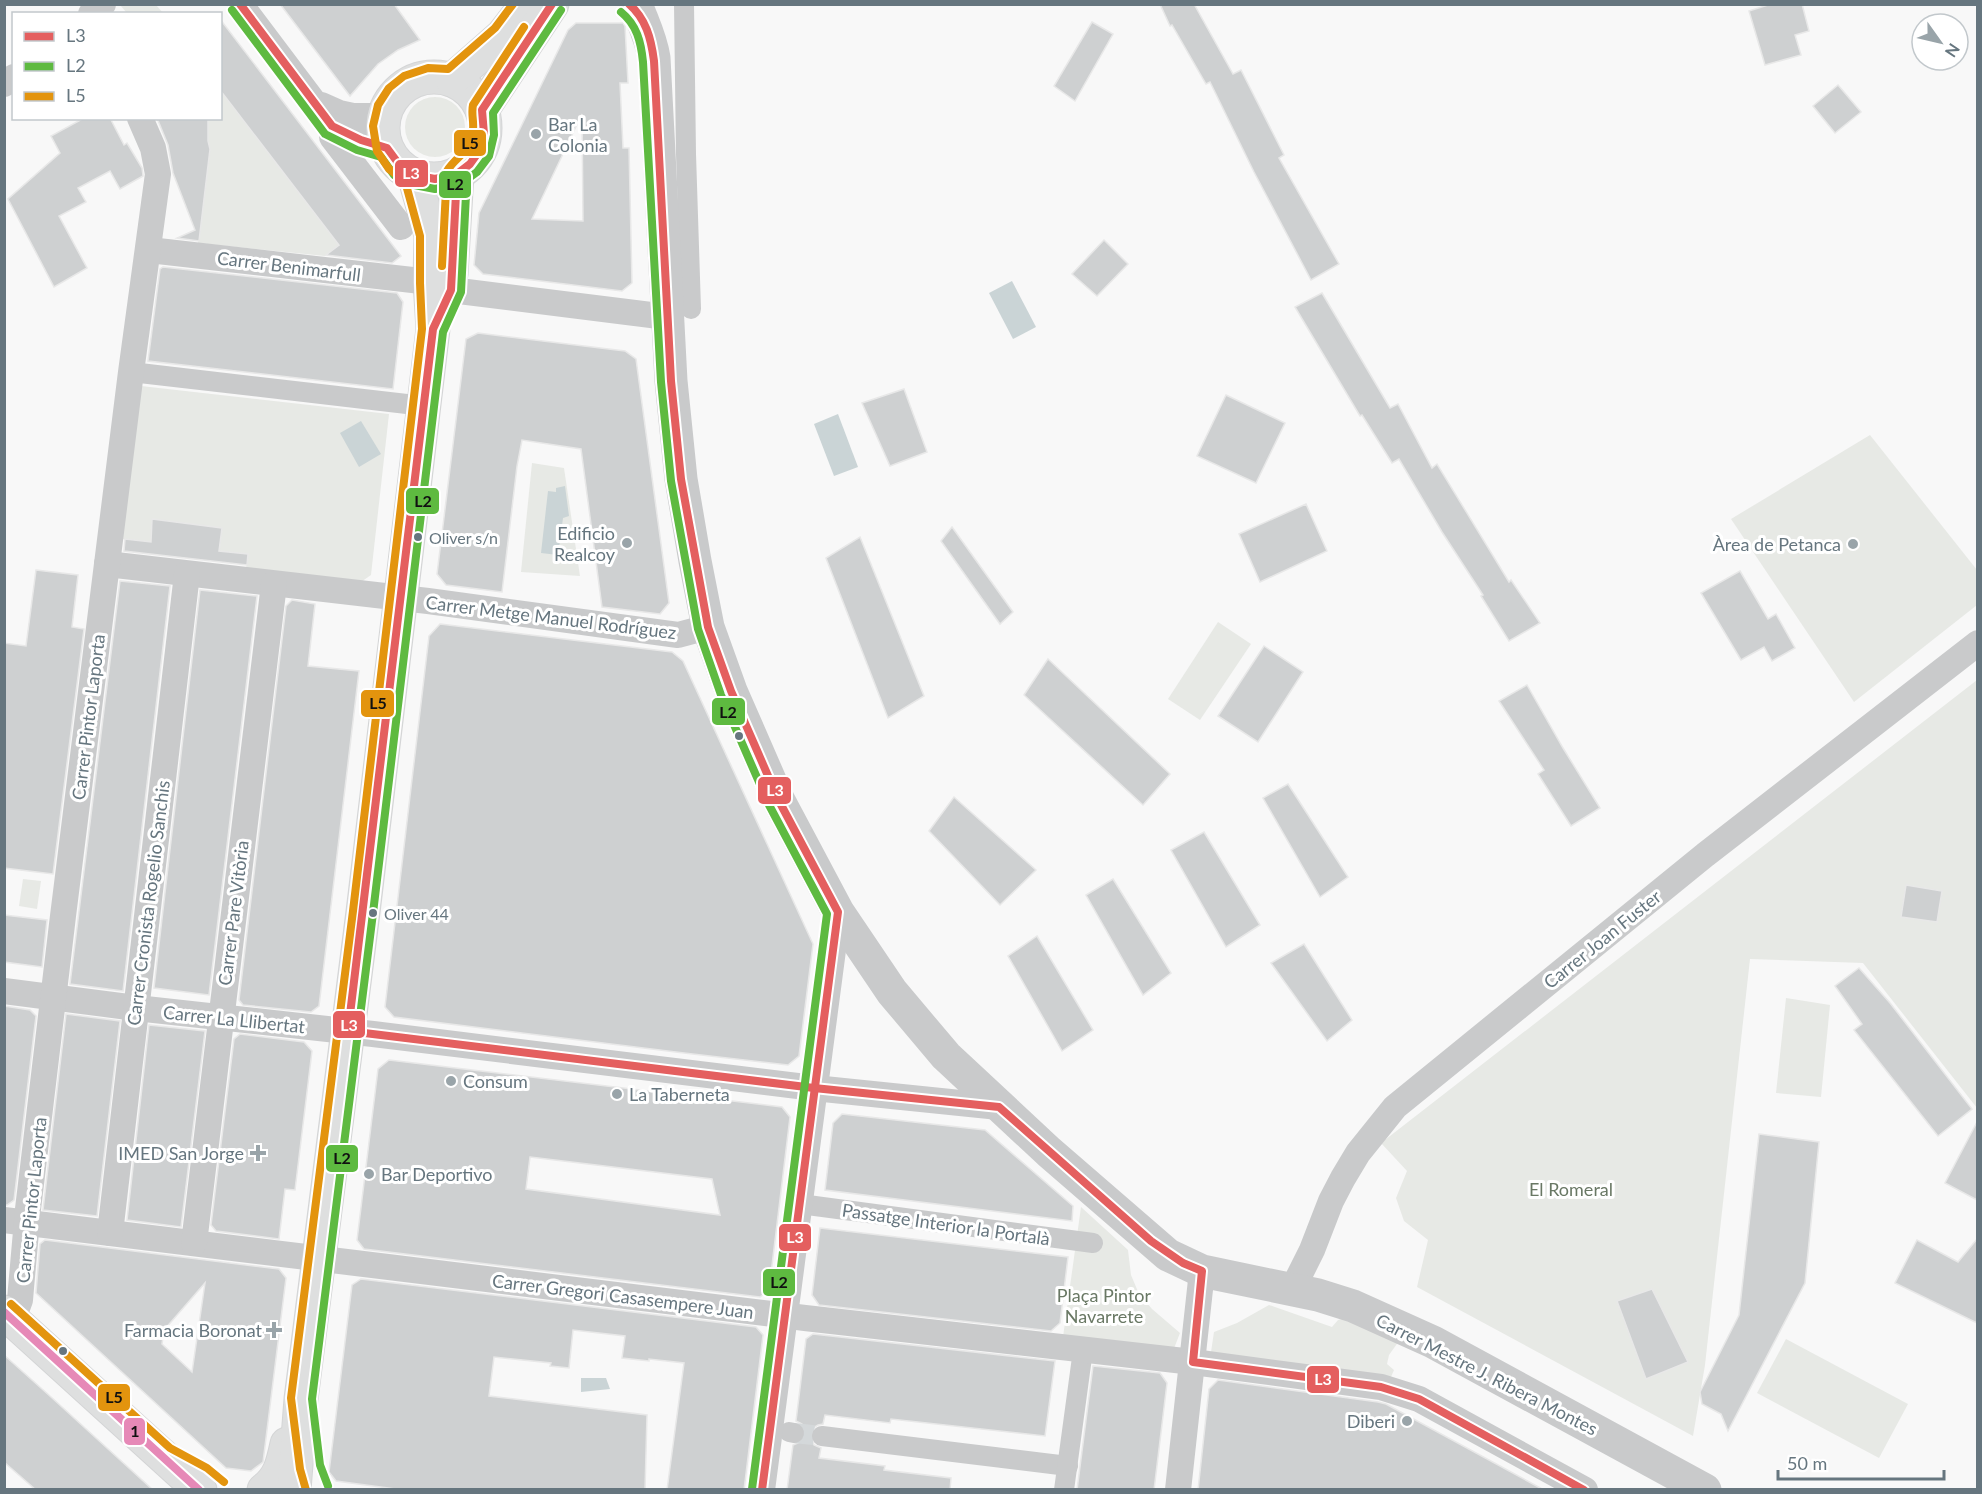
<svg xmlns="http://www.w3.org/2000/svg" width="1982" height="1494" font-family="Lato,sans-serif">
<style>
.green{fill:#e7e9e5}
.water{fill:#cad4d6}
.building{fill:#ced0d1;stroke:#e8e8e8;stroke-width:1.5;fill-rule:evenodd}
.lines{fill:none;stroke-linecap:round;stroke-linejoin:round}
.pedestrian-tunnel{stroke:#d4d8da;stroke-width:20;stroke-dasharray:20 10;stroke-linecap:butt}
.secondary-casing{stroke:#d4d5d6;stroke-width:35}
.primary-casing{stroke:#d3d4d5;stroke-width:35}
.pedestrian{stroke:#c9cacb;stroke-width:20}
.minor{stroke:#c9cacb;stroke-width:26}
.tertiary{stroke:#c9cacb;stroke-width:33}
.secondary{stroke:#dedfdf;stroke-width:33}
.primary{stroke:#dedfdf;stroke-width:33}
.bus-1-casing{stroke:#fff;stroke-width:12}
.bus-2-casing{stroke:#fff;stroke-width:12}
.bus-3-casing{stroke:#fff;stroke-width:12}
.bus-4-casing{stroke:#fff;stroke-width:12}
.bus-1{stroke:#e45f5f;stroke-width:8}
.bus-2{stroke:#5eba40;stroke-width:8}
.bus-3{stroke:#e3940e;stroke-width:8}
.bus-4{stroke:#e689b7;stroke-width:8}
.poi-dot{fill:#99a4a9;stroke:#fff;stroke-width:2}
.bus-dot{fill:#66767f;stroke:#fff;stroke-width:2}
.labels{text-anchor:middle;dominant-baseline:central;stroke-width:6;stroke-linejoin:round;paint-order:stroke}
.bus-label{font-size:16px;fill:#66767f;stroke:#fff;text-anchor:start}
.poi-label{font-size:18px;fill:#66767f;stroke:#fff;text-anchor:end}
.street-label{font-size:18px;fill:#66767f;stroke:#fff}
.park-label{font-size:18px;fill:#697864;stroke:#fff}
.line-badge{stroke:#fff;stroke-width:2}
.badge-label{font-size:16px;text-anchor:middle;font-weight:bold;fill:#fff}
.pale-badge-label{font-size:16px;text-anchor:middle;font-weight:bold;fill:#111}
</style>
<rect width="100%" height="100%" fill="#f8f8f8"/>
<g class="green">
<polygon points="120,5 156,5 163,13 127,13"/>
<polygon points="221,90 339,245 325,256 198,243 208,164 201,119 220,118"/>
<circle cx="435" cy="127" r="30"/>
<polygon points="141,386 389,414 371,575 361,582 246,569 248,554 219,551 221,528 153,519 151,542 122,539"/>
<polygon points="1870,435 1977,570 1977,605 1854,702 1731,519"/>
<polygon points="532,463 564,468 580,576 521,572"/>
<polygon points="1218,622 1251,644 1200,720 1168,699"/>
<polygon points="1977,680 1977,1108 1863,963 1750,959 1705,1365 1693,1436 1417,1287 1428,1240 1404,1221 1396,1198 1407,1171 1381,1143"/>
<polygon points="23,879 41,881 37,909 19,906"/>
<polygon points="1786,998 1830,1005 1821,1097 1776,1093"/>
<polygon points="1081,1207 1128,1250 1131,1275 1139,1294 1152,1309 1180,1333 1173,1351 1063,1337"/>
<polygon points="1269,1305 1332,1327 1338,1320 1345,1318 1399,1341 1389,1355 1387,1364 1394,1370 1391,1377 1211,1352 1214,1332 1237,1323"/>
<polygon points="1786,1339 1908,1404 1879,1458 1757,1393"/>
</g>
<g class="water">
<polygon points="1012,281 1036,327 1013,339 989,293"/>
<polygon points="838,414 858,467 834,476 814,424"/>
<polygon points="361,421 381,454 359,467 340,433"/>
<polygon points="565,486 569,516 563,518 558,555 541,553 548,491 556,492 556,488"/>
<polygon points="581,1378 606,1378 610,1389 581,1392"/>
</g>
<g class="building">
<polygon points="280,4 394,4 420,40 398,50 378,64 350,96"/>
<polygon points="1160,4 1194,4 1233,74 1241,70 1284,155 1279,158 1339,264 1311,280 1254,172 1210,82 1206,84 1172,25 1170,26"/>
<polygon points="1771,4 1802,4 1809,31 1795,35 1801,55 1765,65 1749,11"/>
<polygon points="220,19 401,256 392,263 326,255 339,245 220,90"/>
<polygon points="1092,22 1113,34 1075,101 1054,86"/>
<path d="M576,23H623L625,26L628,83H620L623,148H629L632,283L622,291L483,274L474,265L479,213L568,30ZM582,114L583,221L532,219Z"/>
<polygon points="1838,85 1861,112 1835,133 1813,106"/>
<polygon points="84,118 110,118 124,145 127,143 142,168 143,176 120,189 110,171 78,188 86,202 59,216 87,268 54,287 8,199 60,153 51,136"/>
<polygon points="157,118 208,118 208,141 210,149 199,241 177,238 195,230 173,173 168,145"/>
<polygon points="1104,240 1128,264 1097,296 1072,274"/>
<polygon points="163,267 397,293 403,302 393,389 148,361 160,269"/>
<polygon points="1322,293 1390,408 1398,404 1432,468 1437,464 1509,582 1511,580 1540,623 1509,641 1481,596 1483,595 1442,532 1399,459 1392,463 1362,415 1360,416 1295,307"/>
<polygon points="478,333 625,351 636,359 669,603 660,614 602,607 581,449 522,440 517,466 502,592 446,585 437,574 466,339"/>
<polygon points="904,389 927,452 890,466 862,403"/>
<polygon points="1226,395 1285,423 1256,483 1197,456"/>
<polygon points="1306,504 1327,551 1260,582 1239,534"/>
<polygon points="152,519 222,528 219,551 248,554 247,565 124,551 125,539 151,542"/>
<polygon points="952,527 1013,612 1000,624 941,541"/>
<polygon points="860,537 924,696 888,718 826,558"/>
<polygon points="36,570 78,575 72,627 84,629 53,874 4,868 4,643 26,646"/>
<polygon points="1740,571 1768,619 1776,614 1795,648 1772,661 1764,647 1741,660 1701,593"/>
<polygon points="120,581 170,586 123,991 70,984"/>
<polygon points="200,590 257,596 209,995 154,988"/>
<polygon points="292,600 315,604 308,666 359,671 319,1006 311,1012 243,1005 239,1000 286,606"/>
<polygon points="440,624 672,652 683,661 813,944 799,1056 788,1065 684,1053 394,1017 385,1007 429,636"/>
<polygon points="1264,646 1303,672 1258,742 1218,716"/>
<polygon points="1048,659 1170,774 1143,805 1024,695"/>
<polygon points="1527,685 1563,748 1600,808 1571,826 1538,774 1544,770 1499,701"/>
<polygon points="1288,784 1348,877 1320,897 1263,798"/>
<polygon points="954,797 1036,870 1000,905 929,831"/>
<polygon points="1204,832 1260,925 1226,947 1171,850"/>
<polygon points="1113,879 1171,973 1143,995 1086,895"/>
<polygon points="1906,885 1942,891 1937,922 1901,917"/>
<polygon points="4,915 47,920 42,967 4,962"/>
<polygon points="1037,936 1093,1030 1062,1051 1008,956"/>
<polygon points="1304,944 1352,1020 1327,1041 1271,963"/>
<polygon points="1859,968 1890,1003 1972,1109 1938,1136 1854,1030 1862,1024 1835,986"/>
<polygon points="4,1006 30,1010 36,1016 14,1200 7,1205 4,1205"/>
<polygon points="66,1014 120,1021 97,1216 43,1210"/>
<polygon points="149,1025 205,1031 181,1227 127,1220"/>
<polygon points="240,1034 304,1042 312,1051 295,1190 285,1189 279,1239 216,1231 211,1225 234,1039"/>
<path d="M389,1060L782,1107L790,1117L769,1290L760,1297L364,1249L357,1240L378,1069ZM530,1157L712,1179L720,1215L526,1189Z"/>
<polygon points="842,1114 985,1130 1073,1206 1072,1221 825,1190 833,1123"/>
<polygon points="1977,1122 1977,1200 1945,1183"/>
<polygon points="1759,1134 1819,1142 1805,1283 1728,1431 1721,1414 1702,1404 1700,1392 1739,1315"/>
<polygon points="820,1228 1068,1257 1060,1323 1051,1331 819,1305 812,1295"/>
<polygon points="1977,1239 1977,1323 1895,1283 1917,1240 1958,1262"/>
<path d="M45,1240L279,1269L286,1278L263,1462L251,1471L226,1468L36,1293L40,1244ZM205,1283L192,1372L162,1344L164,1330Z"/>
<polygon points="361,1279 756,1327 763,1335 744,1490 667,1490 684,1363 649,1359 649,1361 622,1358 625,1336 573,1330 569,1368 550,1366 551,1363 494,1357 489,1396 647,1415 645,1490 403,1490 336,1481 329,1472 352,1285"/>
<polygon points="1652,1289 1688,1362 1646,1379 1617,1301"/>
<polygon points="813,1334 1055,1361 1045,1436 891,1419 890,1423 825,1415 823,1424 818,1425 813,1428 810,1435 814,1445 821,1448 819,1458 885,1466 884,1470 951,1478 950,1490 787,1490 793,1445 803,1441 806,1435 802,1424 796,1421 806,1339"/>
<polygon points="4,1355 51,1397 153,1490 36,1490 4,1462"/>
<polygon points="1093,1366 1160,1373 1167,1383 1154,1490 1077,1490"/>
<polygon points="1218,1380 1378,1402 1386,1404 1544,1490 1198,1490 1209,1389"/>
</g>
<g class="lines">
<polyline class="pedestrian-tunnel" points="794,1433 822,1436"/>
<g class="secondary-casing">
<g id="secondary">
<circle cx="434" cy="128" r="51"/>
<polyline points="452,80 503,35 527,4"/>
<polyline points="482,110 552,4"/>
<polyline points="451,274 457,174"/>
<path d="M264,1490C280,1478 283,1463 287,1444"/>
<polyline points="294,1490 301,1399 363,912 433,329 430,282 431,235 414,175"/>
</g>
</g>
<g class="primary-casing">
<polyline id="primary" points="4,1312 200,1490"/>
</g>
<g class="pedestrian">
<polyline points="684,4 686,154 691,309"/>
<polyline points="131,372 424,406"/>
<polyline points="800,1204 1093,1243"/>
<polyline points="789,1432 794,1433"/>
<polyline points="822,1436 1068,1466"/>
<polyline points="1064,1490 1083,1350"/>
</g>
<g class="minor">
<polyline points="240,4 332,126 361,140 387,148"/>
<polyline points="91,14 103,4"/>
<polyline points="4,84 14,77"/>
<polyline points="321,105 339,113 353,116 385,116"/>
<polyline points="332,126 332,137 401,227"/>
<polyline points="149,250 430,282"/>
<polyline points="451,290 667,317"/>
<polyline points="107,564 428,601 678,635 708,627"/>
<polyline points="4,991 136,1008 373,1034 814,1088 999,1107"/>
<polyline points="4,1220 805,1318 1193,1362 1381,1387 1419,1399 1585,1490"/>
<polyline points="110,1233 187,574"/>
<polyline points="194,1243 274,584"/>
<polyline points="1292,1290 1312,1250 1331,1201 1343,1178 1358,1153 1395,1107 1705,855 1978,643"/>
<polyline points="13,1319 20,1300 21,1288 28,1209 63,916 131,372 158,174 153,148 140,118"/>
<polyline points="762,1490 838,912"/>
<polyline points="1178,1490 1202,1271"/>
</g>
<path class="tertiary" d="M636,4C643,23 651,38 654,58L671,381L681,479L695,561L708,627L731,691L779,801L838,912L892,992L946,1056L1049,1152L1168,1255L1202,1271L1318,1295L1353,1306L1433,1342L1705,1490"/>
<use href="#secondary" class="secondary"/>
<use href="#primary" class="primary"/>
<g class="bus-1-casing">
<g id="bus-1">
<polyline points="240,4 332,126 361,140 387,148 401,167 414,175 435,179 457,174 470,164 480,150 484,134 482,110 552,4"/>
<path d="M629,4C646,19 651,38 654,61L671,381L681,479L708,627L731,691L779,801L838,912L762,1490"/>
<polyline points="457,174 451,290 433,329 348,1031 814,1088 999,1107 1151,1241 1183,1263 1202,1271 1193,1362 1381,1387 1419,1399 1584,1490"/>
</g>
</g>
<g class="bus-2-casing">
<g id="bus-2">
<polyline points="232,10 325,134 357,150 381,157 394,175 409,184 435,189 462,183 477,172 489,156 494,135 493,113 561,10"/>
<path d="M621,12C637,25 641,42 643,62L661,382L671,481L698,629L721,695L769,805L827,914L752,1489"/>
<polyline points="328,1486 320,1465 312,1399 373,913 443,332 461,292 467,175"/>
</g>
</g>
<g class="bus-3-casing">
<g id="bus-3">
<path d="M442,266L447,171C457,155 472,152 473,130C474,121 471,113 473,105L524,27"/>
<polyline points="11,1304 170,1448 207,1468 224,1482"/>
<polyline points="306,1490 300,1469 291,1398 353,911 422,329 420,283 420,236 405,181 389,169 377,151 373,126 378,105 389,88 404,76 428,68 448,69 495,28 513,4"/>
</g>
</g>
<g class="bus-4-casing">
<polyline id="bus-4" points="4,1312 199,1490"/>
</g>
<use href="#bus-1" class="bus-1"/>
<use href="#bus-2" class="bus-2"/>
<use href="#bus-3" class="bus-3"/>
<use href="#bus-4" class="bus-4"/>
</g>
<g class="poi-dot">
<circle cx="536" cy="134" r="6"/>
<circle cx="627" cy="543" r="6"/>
<circle cx="1853" cy="544" r="6"/>
<circle cx="451" cy="1081" r="6"/>
<circle cx="617" cy="1094" r="6"/>
<path d="M255 1144h6v6h6v6h-6v6h-6v-6h-6v-6h6z"/>
<circle cx="369" cy="1174" r="6"/>
<path d="M271 1321h6v6h6v6h-6v6h-6v-6h-6v-6h6z"/>
<circle cx="1407" cy="1421" r="6"/>
</g>
<g class="bus-dot">
<circle cx="418" cy="537" r="5"/>
<circle cx="739" cy="736" r="5"/>
<circle cx="373" cy="913" r="5"/>
<circle cx="63" cy="1351" r="5"/>
</g>
<g class="labels">
<g class="bus-label">
<text x="429" y="537">Oliver s/n</text>
<text x="384" y="913">Oliver 44</text>
</g>
<g class="poi-label">
<text x="548" y="124" text-anchor="start">Bar La<tspan x="548" dy="21">Colonia</tspan></text>
<text x="615" y="533">Edificio<tspan x="615" dy="21">Realcoy</tspan></text>
<text x="1841" y="544">Àrea de Petanca</text>
<text x="463" y="1081" text-anchor="start">Consum</text>
<text x="629" y="1094" text-anchor="start">La Taberneta</text>
<text x="244" y="1153">IMED San Jorge</text>
<text x="381" y="1174" text-anchor="start">Bar Deportivo</text>
<text x="262" y="1330">Farmacia Boronat</text>
<text x="1395" y="1421">Diberi</text>
</g>
<g class="street-label">
<text transform="translate(289 266) rotate(7)">Carrer Benimarfull</text>
<text transform="translate(551 617) rotate(7)">Carrer Metge Manuel Rodríguez</text>
<text transform="translate(88 717) rotate(-83)">Carrer Pintor Laporta</text>
<text transform="translate(148 903) rotate(-83)">Carrer Cronista Rogelio Sanchis</text>
<text transform="translate(233 913) rotate(-83)">Carrer Pare Vitòria</text>
<text transform="translate(1602 939) rotate(-39)">Carrer Joan Fuster</text>
<text transform="translate(234 1019) rotate(6)">Carrer La Llibertat</text>
<text transform="translate(31 1200) rotate(-84)">Carrer Pintor Laporta</text>
<text transform="translate(946 1224) rotate(8)">Passatge Interior la Portalà</text>
<text transform="translate(623 1296) rotate(7)">Carrer Gregori Casasempere Juan</text>
<text transform="translate(1487 1374) rotate(27)">Carrer Mestre J. Ribera Montes</text>
</g>
<g class="park-label">
<text x="1571" y="1189">El Romeral</text>
<text x="1104" y="1295">Plaça Pintor<tspan x="1104" dy="21">Navarrete</tspan></text>
</g>
</g>
<g class="line-badge">
<rect x="453" y="129" width="34" height="28" rx="6" fill="#e3940e"/>
<rect x="394" y="159" width="35" height="29" rx="6" fill="#e45f5f"/>
<rect x="438" y="170" width="34" height="29" rx="6" fill="#5eba40"/>
<rect x="405" y="487" width="35" height="28" rx="6" fill="#5eba40"/>
<rect x="360" y="689" width="35" height="29" rx="6" fill="#e3940e"/>
<rect x="711" y="697" width="35" height="29" rx="6" fill="#5eba40"/>
<rect x="757" y="776" width="35" height="29" rx="6" fill="#e45f5f"/>
<rect x="332" y="1010" width="34" height="29" rx="6" fill="#e45f5f"/>
<rect x="325" y="1144" width="34" height="29" rx="6" fill="#5eba40"/>
<rect x="778" y="1223" width="34" height="29" rx="6" fill="#e45f5f"/>
<rect x="762" y="1268" width="34" height="29" rx="6" fill="#5eba40"/>
<rect x="1306" y="1365" width="34" height="29" rx="6" fill="#e45f5f"/>
<rect x="97" y="1383" width="34" height="29" rx="6" fill="#e3940e"/>
<rect x="123" y="1417" width="23" height="29" rx="6" fill="#e689b7"/>
</g>
<g class="badge-label">
<text x="411" y="179">L3</text>
<text x="775" y="796">L3</text>
<text x="349" y="1031">L3</text>
<text x="795" y="1243">L3</text>
<text x="1323" y="1385">L3</text>
</g>
<g class="pale-badge-label">
<text x="470" y="149">L5</text>
<text x="455" y="190">L2</text>
<text x="423" y="507">L2</text>
<text x="378" y="709">L5</text>
<text x="728" y="718">L2</text>
<text x="342" y="1164">L2</text>
<text x="779" y="1288">L2</text>
<text x="114" y="1403">L5</text>
<text x="135" y="1437">1</text>
</g>
<rect width="1982" height="1494" fill="none" stroke="#66767f" stroke-width="12"/>
<rect x="12" y="12" width="210" height="108" fill="#ffffff" stroke="#c2c8cc" stroke-width="1.5"/>
<rect x="24" y="32" width="30" height="9" fill="#e45f5f" stroke="#c2c8cc" stroke-width="1.5"/>
<text x="66" y="42" font-size="18" fill="#66767f">L3</text>
<rect x="24" y="62" width="30" height="9" fill="#5eba40" stroke="#c2c8cc" stroke-width="1.5"/>
<text x="66" y="72" font-size="18" fill="#66767f">L2</text>
<rect x="24" y="92" width="30" height="9" fill="#e3940e" stroke="#c2c8cc" stroke-width="1.5"/>
<text x="66" y="102" font-size="18" fill="#66767f">L5</text>
<g transform="translate(1940 42) rotate(124)"><circle r="28" fill="#ffffff" stroke="#c2c8cc" stroke-width="1.5"/>
<path d="M0-4.5L10 22L0 15L-10 22Z" fill="#99a4a9"/>
<text y="-9" font-size="16" font-weight="bold" text-anchor="middle" fill="#66767f">N</text>
</g>
<path d="M1778 1470v9h166v-9" fill="none" stroke="#66767f" stroke-width="3"/>
<text x="1787" y="1470" font-size="18" fill="#66767f" stroke="#ffffff" stroke-width="4.5" paint-order="stroke">50 m</text>
</svg>
